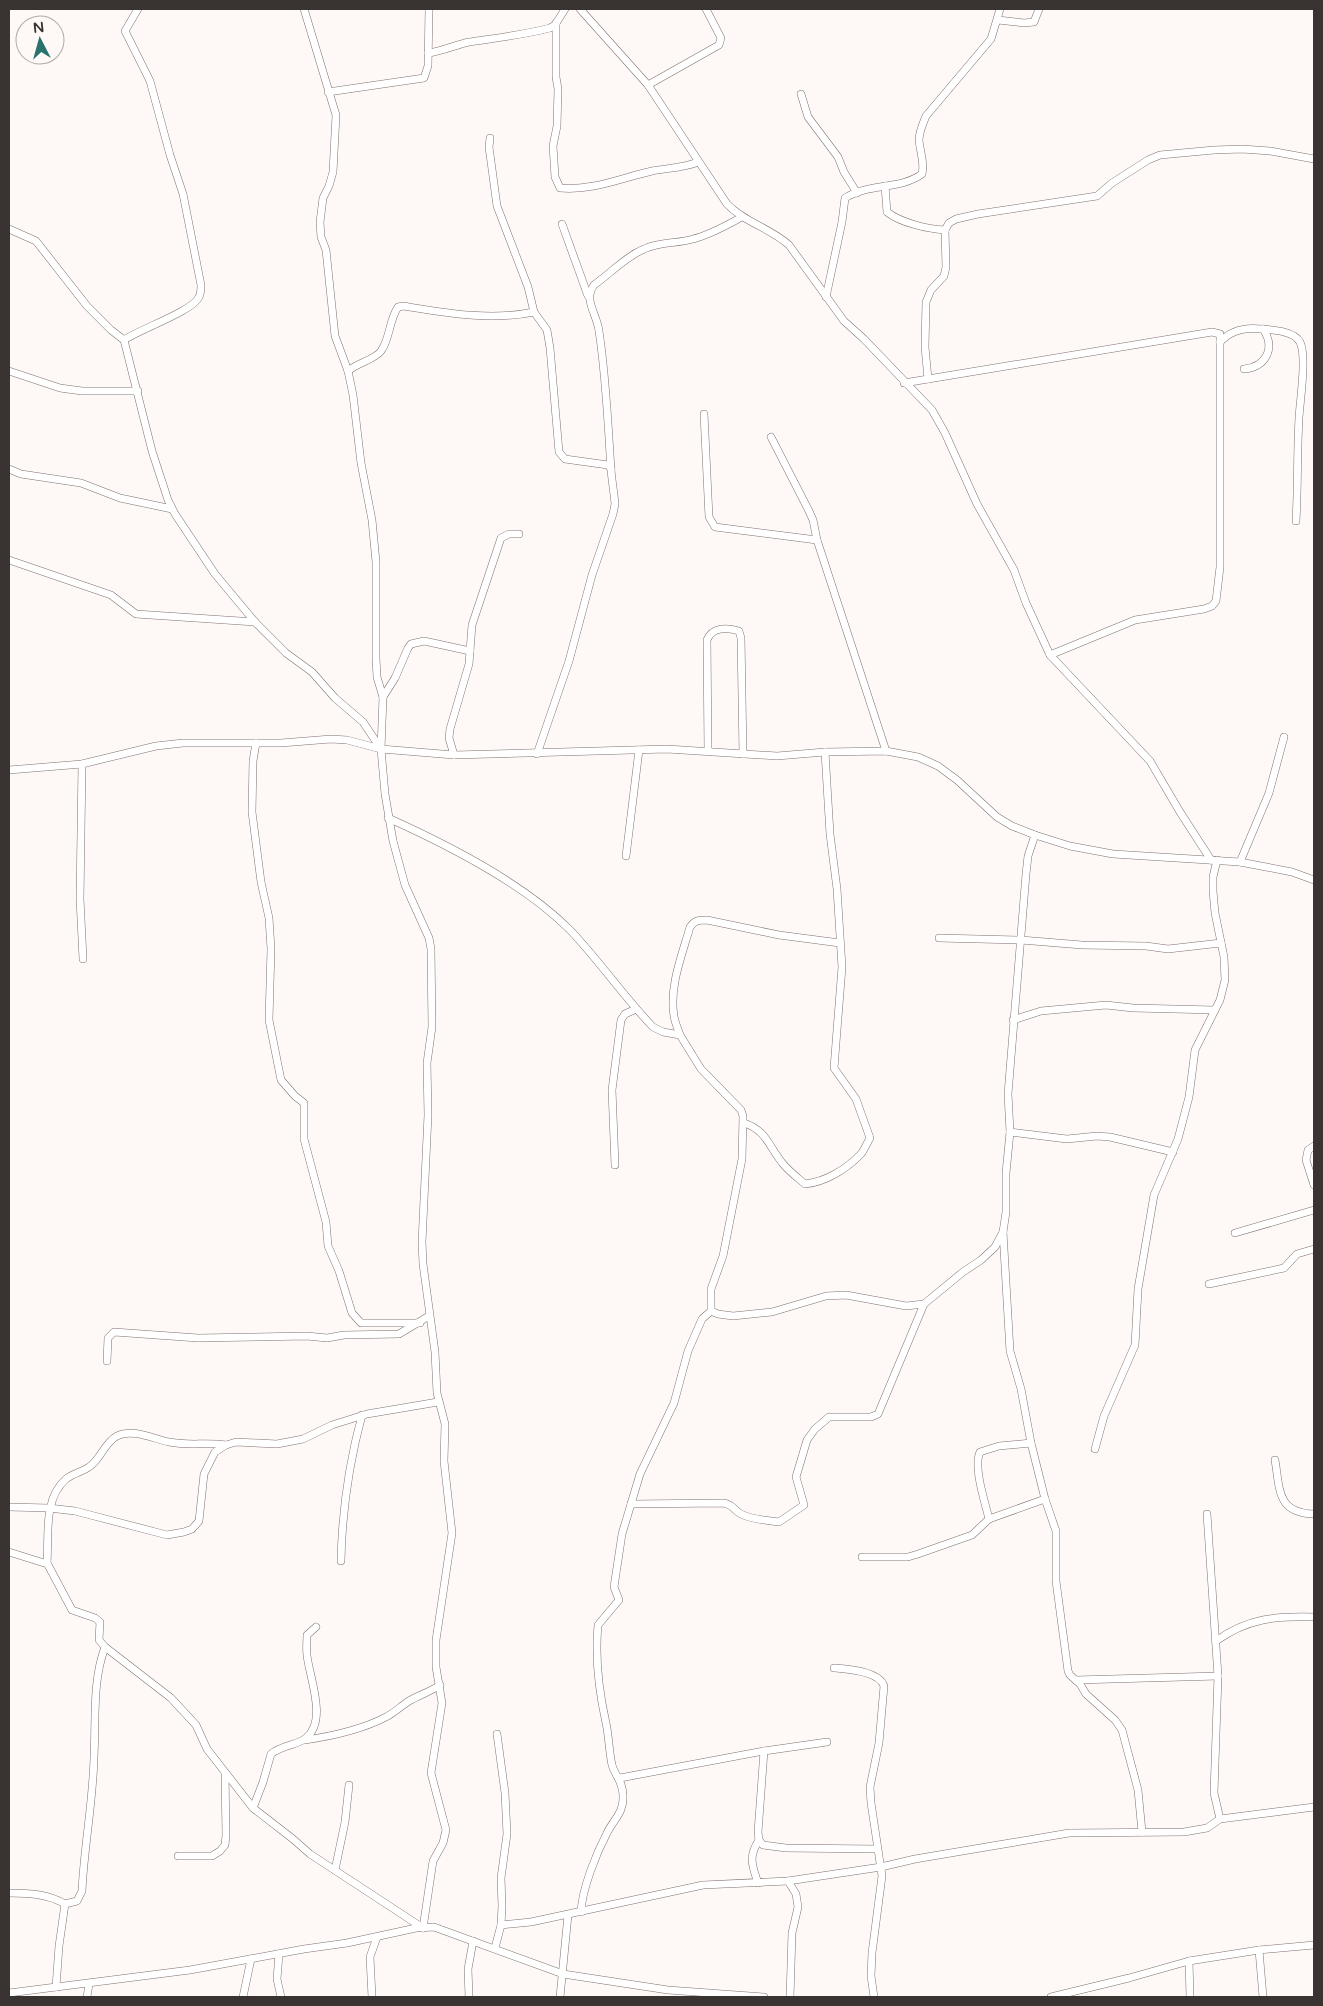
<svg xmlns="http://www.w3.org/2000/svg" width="1323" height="2006" font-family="'Varela Round',sans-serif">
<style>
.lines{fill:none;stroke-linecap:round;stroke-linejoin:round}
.street-casing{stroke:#7e726e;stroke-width:8}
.street{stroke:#fff;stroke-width:7}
</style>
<rect width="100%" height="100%" fill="#fef9f7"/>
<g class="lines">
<g class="street-casing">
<g id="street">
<path d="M138,9L125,31L150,81L170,155L183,194L201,285C201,288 201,293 199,297C193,311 140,329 124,340L152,451L168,500L175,514L215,574L255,622L286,653L312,672L335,698L363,722L381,749"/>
<polyline points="304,9 336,115 333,172 329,186 323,198 320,222 321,237 326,250 335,336 348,371 353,395 361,463 372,520 376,562 376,658 377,677 383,697 381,749 385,794 393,841 405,885 429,938 431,949 432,1027 427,1063 428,1115 422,1242 423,1264 435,1352 437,1393 445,1424 444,1461 452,1533 436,1640 436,1667 442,1703 431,1773 446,1830 443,1843 433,1861 423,1928"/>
<path d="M580,9L648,85L727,204C744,222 770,228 789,245L844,321L864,339L932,410L945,433L977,504L1014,570L1026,603L1050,655L1150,761L1180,812L1211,860"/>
<polyline points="998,20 1024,23 1034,22 1039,9"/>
<path d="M556,23V77L558,89L557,126L553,146L555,177L560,188C592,191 621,178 652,171C667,168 684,168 698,162"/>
<path d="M428,53C443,51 455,45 469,42C496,38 523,35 550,28L555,25L565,9"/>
<polyline points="648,85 719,45 721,38 706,9"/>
<polyline points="328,92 424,78 428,66 429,9"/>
<polyline points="801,94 808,117 838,157 844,172 857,193"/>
<polyline points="490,138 489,147 497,206 528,287 534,312"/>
<path d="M885,186L887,212C901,223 928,229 945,230"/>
<polyline points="562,224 588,296"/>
<polyline points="9,229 36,241 87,306 111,330 124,340"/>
<path d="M826,297L842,222L845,198C868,183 900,190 922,174C925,163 920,152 919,140C919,132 923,123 926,116L991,39L1000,9"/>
<path d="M1220,342C1231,330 1246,327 1262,329C1273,330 1294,331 1300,342C1307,357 1300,400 1299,418C1297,453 1298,487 1296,521"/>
<path d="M1244,369C1266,367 1276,348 1263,329"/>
<polyline points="9,371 60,388 82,391 138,391"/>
<path d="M348,371C357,363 376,359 381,351C390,339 389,320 398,307L403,306C447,313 490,321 534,312L547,330L550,348L559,452L565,459L608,465L611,469"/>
<polyline points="928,379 925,347 926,302 931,290 944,276 946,267 945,230 949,223 956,219 978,214 1097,196 1112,183 1148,160 1160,155 1214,150 1242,149 1270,151 1314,159"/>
<polyline points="904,383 1212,332 1220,334 1220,567 1216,601 1212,606 1204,609 1135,620 1050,655"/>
<polyline points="704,414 709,517 715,527 817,540"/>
<polyline points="771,437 808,509 813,520 817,540 886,751"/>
<polyline points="9,469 21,474 81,483 120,498 172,509"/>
<polyline points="9,560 111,595 136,614 255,622"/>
<polyline points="383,697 395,678 408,648 411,644 424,641 470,651"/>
<polyline points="256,743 253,761 252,812 261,882 269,918 271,949 269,1020 281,1080 295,1096 304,1103 304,1139 326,1222 328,1246 339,1271 352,1313 361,1323 420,1323"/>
<path d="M708,751L707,640C712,627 727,627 739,631L741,638L743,754"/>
<path d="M537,754L569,661L592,575L613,514L615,504C614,493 612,481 611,470C608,424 606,377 599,331C597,314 583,300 594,285C611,273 625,257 644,249C661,241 677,244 693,239C710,235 727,225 742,217"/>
<polyline points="454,755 449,738 450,729 469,664 472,625 501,538 509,534 519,534"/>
<polyline points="82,764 80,899 83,959"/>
<polyline points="9,770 82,764 156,746 183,743 281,743 331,739 347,740 381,749 454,755 667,749 777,756 825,752 886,751 918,757 938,766 957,780 997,817 1012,826 1035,835 1070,846 1113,854 1240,862 1292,872 1314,880"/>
<path d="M388,818C446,844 524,884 569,929C599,960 623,996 653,1027L663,1032L680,1035L701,1069L741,1110L743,1116L742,1159L723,1256L711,1289V1311L702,1319L688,1351L674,1403L640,1474L622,1534L614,1587L619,1600L598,1625C595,1657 599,1692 606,1723C609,1737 609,1751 612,1765C615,1776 623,1781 623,1796C624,1813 613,1820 607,1833C596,1854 582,1889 581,1912"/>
<polyline points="1035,835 1028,856 1026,874 1008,1094 1010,1132 1006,1173 1006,1212 1003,1232 1010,1351 1021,1389 1031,1443 1045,1499 1056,1531 1056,1581 1068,1671 1070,1675 1080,1684 1086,1694 1115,1720 1122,1730 1138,1790 1142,1832"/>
<polyline points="626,856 639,750"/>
<polyline points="1240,862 1269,793 1284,737"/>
<polyline points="939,938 1021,940 1082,945 1146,946 1168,949 1221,943"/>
<polyline points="1013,1020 1041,1011 1106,1005 1133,1008 1215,1010"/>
<path d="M680,1035C678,1029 675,1023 674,1016C669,987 682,955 690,927C695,920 699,920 707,920L779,935L840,943"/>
<path d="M744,1123C768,1131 769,1148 784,1165C790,1172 798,1178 805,1184C825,1182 845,1170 860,1155C864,1151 867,1143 870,1138L856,1099L834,1068L842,967L837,889L830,834L825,752"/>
<polyline points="1010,1132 1067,1139 1097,1136 1110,1137 1173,1152"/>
<polyline points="1314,1146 1308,1150 1306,1160 1314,1185"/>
<polyline points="615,1165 612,1090 621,1020 625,1014 636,1009"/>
<polyline points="1235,1233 1314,1210"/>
<polyline points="1209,1284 1284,1268 1297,1254 1314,1249"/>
<polyline points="711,1311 718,1314 733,1316 772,1312 826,1296 846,1295 906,1306 924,1304 963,1272 981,1260 995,1247 1003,1232"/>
<polyline points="107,1361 108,1338 114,1332 198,1338 307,1336 327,1338 344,1335 399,1334 429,1316"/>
<polyline points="1095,1449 1104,1416 1135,1345 1138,1289 1154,1195 1178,1139 1189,1097 1195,1050 1220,1000 1225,980 1224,957 1215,913 1213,891 1213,877 1217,860"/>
<path d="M1275,1460C1280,1490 1277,1513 1314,1514"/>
<path d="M631,1504L724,1503C734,1505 733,1510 741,1514C753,1520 766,1520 779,1522L804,1505L796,1477L807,1440L815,1429L829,1417H871L878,1414L924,1304"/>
<polyline points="9,1507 49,1508 75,1511 167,1535 184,1532 192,1529 199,1521 204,1474 215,1452 226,1445 236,1442 277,1444 303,1439 332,1425 367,1414 438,1402"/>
<polyline points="1207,1514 1218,1676 1214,1793 1220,1819"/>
<path d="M989,1519C985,1502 973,1467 980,1452L999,1446L1031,1443"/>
<polyline points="9,1552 44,1563 47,1563 72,1610 95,1618 100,1622 99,1640 105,1647 171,1698 196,1725 207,1749 253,1808 293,1839 310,1854 423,1928"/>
<polyline points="862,1557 908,1557 918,1554 972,1535 989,1519 1045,1499"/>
<path d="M341,1561C342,1512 349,1463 362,1415"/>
<path d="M47,1563C49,1536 43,1499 66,1479C73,1473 82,1472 89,1467C101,1459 104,1443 117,1436C132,1428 154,1439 169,1442C188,1446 207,1442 226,1445"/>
<path d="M1216,1641C1248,1618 1276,1616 1314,1617"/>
<path d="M834,1668C847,1669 879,1671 884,1686L879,1743L870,1787L871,1803L882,1876L872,1953L871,1976L874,1997"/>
<polyline points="1076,1680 1218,1676"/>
<polyline points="497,1734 505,1793 507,1834 501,1878 502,1906 501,1925"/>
<path d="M305,1740C333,1736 361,1730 386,1717C394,1713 401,1706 409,1701C419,1695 430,1692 440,1685"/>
<polyline points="764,1751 827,1742"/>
<polyline points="620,1778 764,1751 758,1832 759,1840 763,1845 786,1848 877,1849"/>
<path d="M253,1808L263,1782L271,1754C282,1745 298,1745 306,1738C328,1720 309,1677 307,1655C306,1648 307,1641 307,1635L316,1627"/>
<polyline points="178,1856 212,1856 220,1851 225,1845 226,1835 225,1773"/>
<polyline points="335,1870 345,1822 349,1785"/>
<polyline points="788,1881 796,1894 798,1907 792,1933 790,1997"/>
<path d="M758,1883C752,1865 748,1857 759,1840"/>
<path d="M9,1893C29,1893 48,1894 65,1904L77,1901L82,1891C84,1847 93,1802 94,1757C96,1721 92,1682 105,1647"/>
<polyline points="495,1948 501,1925 531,1922 703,1885 788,1881 881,1867 915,1859 1069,1833 1184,1832 1207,1828 1220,1819 1314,1807"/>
<polyline points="1259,1950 1263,1997"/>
<polyline points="279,1954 277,1979 281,1997"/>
<polyline points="1189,1961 1190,1997"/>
<polyline points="56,1987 59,1946 65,1904"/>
<polyline points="9,1993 190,1970 304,1949 347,1943 416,1928 434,1927 563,1974 668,1990 764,1997"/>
<polyline points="87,1997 89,1984"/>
<polyline points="243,1997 251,1959"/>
<polyline points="372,1997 370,1957 377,1937"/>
<polyline points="469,1997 468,1969 473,1941"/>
<polyline points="560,1997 568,1915"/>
<polyline points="1051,1997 1129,1978 1189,1961 1259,1950 1314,1945"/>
</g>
</g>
<use href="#street" class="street"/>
</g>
<rect width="1323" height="2006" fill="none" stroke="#393432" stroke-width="20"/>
<g transform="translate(40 40) rotate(354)"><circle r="24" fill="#fef9f7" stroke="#afaaa8"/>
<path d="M0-4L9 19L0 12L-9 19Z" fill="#2a736d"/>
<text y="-8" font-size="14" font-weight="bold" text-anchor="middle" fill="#393432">N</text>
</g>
</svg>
